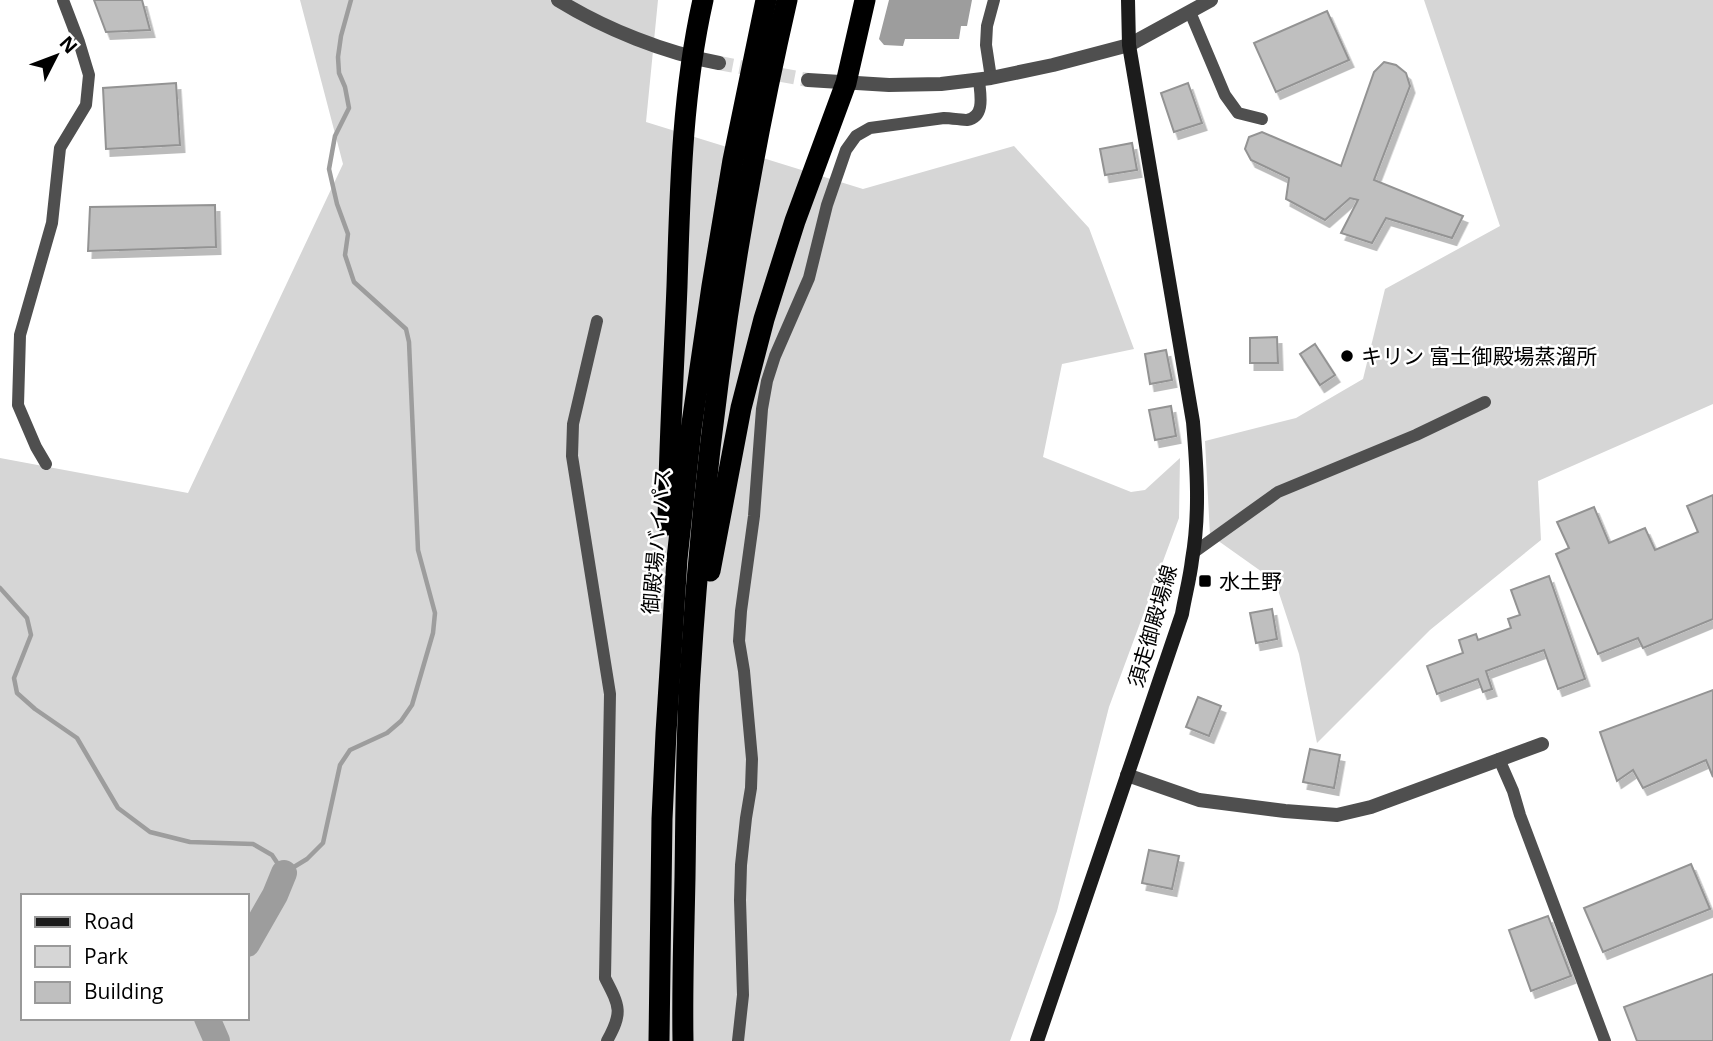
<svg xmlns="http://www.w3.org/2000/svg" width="1713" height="1041" font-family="'Open Sans','Noto Sans JP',sans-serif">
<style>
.green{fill:#d6d6d6;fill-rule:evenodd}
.water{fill:#9d9d9d}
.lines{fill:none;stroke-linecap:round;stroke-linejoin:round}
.stream{stroke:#9d9d9d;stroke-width:4.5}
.river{stroke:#9d9d9d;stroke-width:26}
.building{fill:#bfbfbf;stroke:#939393;stroke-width:2;filter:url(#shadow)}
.tertiary-tunnel{stroke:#d9d9d9;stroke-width:14;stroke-dasharray:14 7;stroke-linecap:butt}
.minor{stroke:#4f4f4f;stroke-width:12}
.tertiary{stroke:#4f4f4f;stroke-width:14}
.secondary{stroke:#1c1c1c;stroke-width:14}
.motorway{stroke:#000;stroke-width:21}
.poi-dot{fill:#000;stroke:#fff;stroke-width:2.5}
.labels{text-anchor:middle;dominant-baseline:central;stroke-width:5;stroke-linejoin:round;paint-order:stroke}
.poi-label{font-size:21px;fill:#000;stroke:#fff;text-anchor:start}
.street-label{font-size:21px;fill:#000;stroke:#fff}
</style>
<defs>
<filter id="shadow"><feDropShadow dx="4.5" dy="7" stdDeviation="0" flood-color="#0004"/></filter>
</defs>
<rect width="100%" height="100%" fill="#fff"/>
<g class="green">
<path d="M300,0H658L646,122L863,189L1014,146L1089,228L1134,349L1062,364L1043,457L1131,492L1145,490L1180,458L1179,518L1109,707L1057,911L1010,1041H0V458L188,493L343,164ZM23,896H247V1018H23Z"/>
<polygon points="1424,0 1713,0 1713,404 1538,481 1541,540 1430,630 1317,743 1299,654 1275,581 1210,535 1205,441 1296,418 1363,379 1385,289 1500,226"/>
</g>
<polygon class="water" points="889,0 972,0 967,26 961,26 959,39 905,39 903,46 884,45 879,39"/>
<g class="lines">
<polyline class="stream" points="0,588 27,618 31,635 14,678 17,693 35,709 77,738 118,808 150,832 190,842 253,844 272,855 284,873 307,859 323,843 340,765 350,750 387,733 401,721 412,705 433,633 435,613 418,550 409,342 406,329 354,282 345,255 348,234 337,204 329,169 335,136 349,108 345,87 339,73 338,57 341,36 351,0"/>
<g class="river">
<polyline points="247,944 275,895 284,873"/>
<polyline points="207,1018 217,1041"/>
</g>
</g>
<g class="building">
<polygon points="94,0 142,0 150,30 106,32"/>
<polygon points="1327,11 1349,60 1276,92 1254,43"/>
<polygon points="1384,62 1396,65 1406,73 1410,86 1374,180 1463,216 1452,238 1386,218 1372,243 1341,233 1358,200 1350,198 1325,220 1286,199 1289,178 1251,160 1245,149 1249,137 1262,132 1341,166 1374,72"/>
<polygon points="176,83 180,145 106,149 103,88"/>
<polygon points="1188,83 1202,123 1174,132 1161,93"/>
<polygon points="1132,143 1137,170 1105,175 1100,149"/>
<polygon points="215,205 216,247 88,251 90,207"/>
<polygon points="1277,337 1278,363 1250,363 1250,338"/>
<polygon points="1315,344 1335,375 1320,385 1300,354"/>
<polygon points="1166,350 1172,380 1150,384 1145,354"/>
<polygon points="1171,406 1176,436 1155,440 1149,410"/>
<polygon points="1713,495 1713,619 1643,648 1638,638 1598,654 1556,554 1569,548 1557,522 1594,507 1609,543 1645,528 1655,550 1698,532 1687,506"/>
<polygon points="1549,576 1585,679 1558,689 1544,650 1486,671 1492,689 1483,692 1478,679 1437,694 1427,666 1463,653 1459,640 1476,634 1478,640 1511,628 1508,619 1520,615 1511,590"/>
<polygon points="1272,609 1277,639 1256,643 1250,613"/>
<polygon points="1713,690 1713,777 1706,760 1643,788 1633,770 1617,781 1600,732"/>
<polygon points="1198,697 1221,706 1209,736 1186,727"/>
<polygon points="1310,749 1340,755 1334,788 1303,782"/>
<polygon points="1149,850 1179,856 1172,889 1142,883"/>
<polygon points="1691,864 1710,909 1603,952 1584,908"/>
<polygon points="1548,916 1571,976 1531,991 1509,930"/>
<polygon points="1713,974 1713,1041 1637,1041 1624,1007"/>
</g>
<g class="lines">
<polyline class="tertiary-tunnel" points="719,63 808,80"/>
<g class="minor">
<polyline points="1190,12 1225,95 1238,113 1262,119"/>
<polyline points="991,78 986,45 987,26 994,0"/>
<path d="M597,321L573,424L572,456L610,694L605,978C620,1007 623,1012 607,1041"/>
<polyline points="46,464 36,447 18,405 20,335 52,223 60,148 86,105 89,75 79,42 63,0"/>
<polyline points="1193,553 1278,492 1416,435 1485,402"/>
<polyline points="1499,759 1513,791 1520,815 1605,1041"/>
<path d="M738,1041L743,995L740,900L741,865L746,818L751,788L752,759L744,671L739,641L741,611L754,516L762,409L767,381L775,356L809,278L827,205L846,150L856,136L870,128L944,118C950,118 963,120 967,120C986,117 980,93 979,80"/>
</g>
<g class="tertiary">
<path d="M558,0C605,29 665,53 719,63"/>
<polyline points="808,80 889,85 941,84 991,78 1053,65 1129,45 1211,0"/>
<polyline points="1127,775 1199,800 1285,811 1337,815 1371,807 1542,744"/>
</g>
<path class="secondary" d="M1037,1041L1182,614C1185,596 1190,578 1192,560C1200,515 1197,468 1193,422L1129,45L1128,0"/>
<g class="motorway">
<path d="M668,525C669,445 674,365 677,286C680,190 682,93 703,0"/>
<polyline points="710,571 741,408 764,319 795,221 846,83 865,0"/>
<polyline points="659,1041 662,819 666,733 677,559 691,430 712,286 733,160 766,0"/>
<path d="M683,1041C682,986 684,931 685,877C686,810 686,742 690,676C704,448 736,222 787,0"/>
</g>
</g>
<g class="poi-dot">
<circle cx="1347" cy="356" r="7"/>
<rect x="1198" y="574" width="14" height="14" rx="3.5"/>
</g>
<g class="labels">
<g class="poi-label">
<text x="1361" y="356">キリン 富士御殿場蒸溜所</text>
<text x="1219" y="581">水土野</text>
</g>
<g class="street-label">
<text transform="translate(656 541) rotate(-85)">御殿場バイパス</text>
<text transform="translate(1152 626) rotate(-74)">須走御殿場線</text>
</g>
</g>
<rect x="21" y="894" width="228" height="126" fill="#ffffff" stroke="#999999" stroke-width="2"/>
<rect x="35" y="917" width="35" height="10" fill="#1c1c1c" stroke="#999999" stroke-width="2"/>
<text x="84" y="929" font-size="21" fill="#000000">Road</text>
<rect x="35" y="946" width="35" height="21" fill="#d6d6d6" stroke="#999999" stroke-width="2"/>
<text x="84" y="964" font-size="21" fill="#000000">Park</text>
<rect x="35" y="982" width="35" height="21" fill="#bfbfbf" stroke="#999999" stroke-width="2"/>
<text x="84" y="999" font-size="21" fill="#000000">Building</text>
<g transform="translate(56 56) rotate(48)" stroke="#ffffff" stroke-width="5" paint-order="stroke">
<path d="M0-5L12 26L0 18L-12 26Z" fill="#000000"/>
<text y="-10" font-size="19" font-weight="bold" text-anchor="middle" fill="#000000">N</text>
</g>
</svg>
